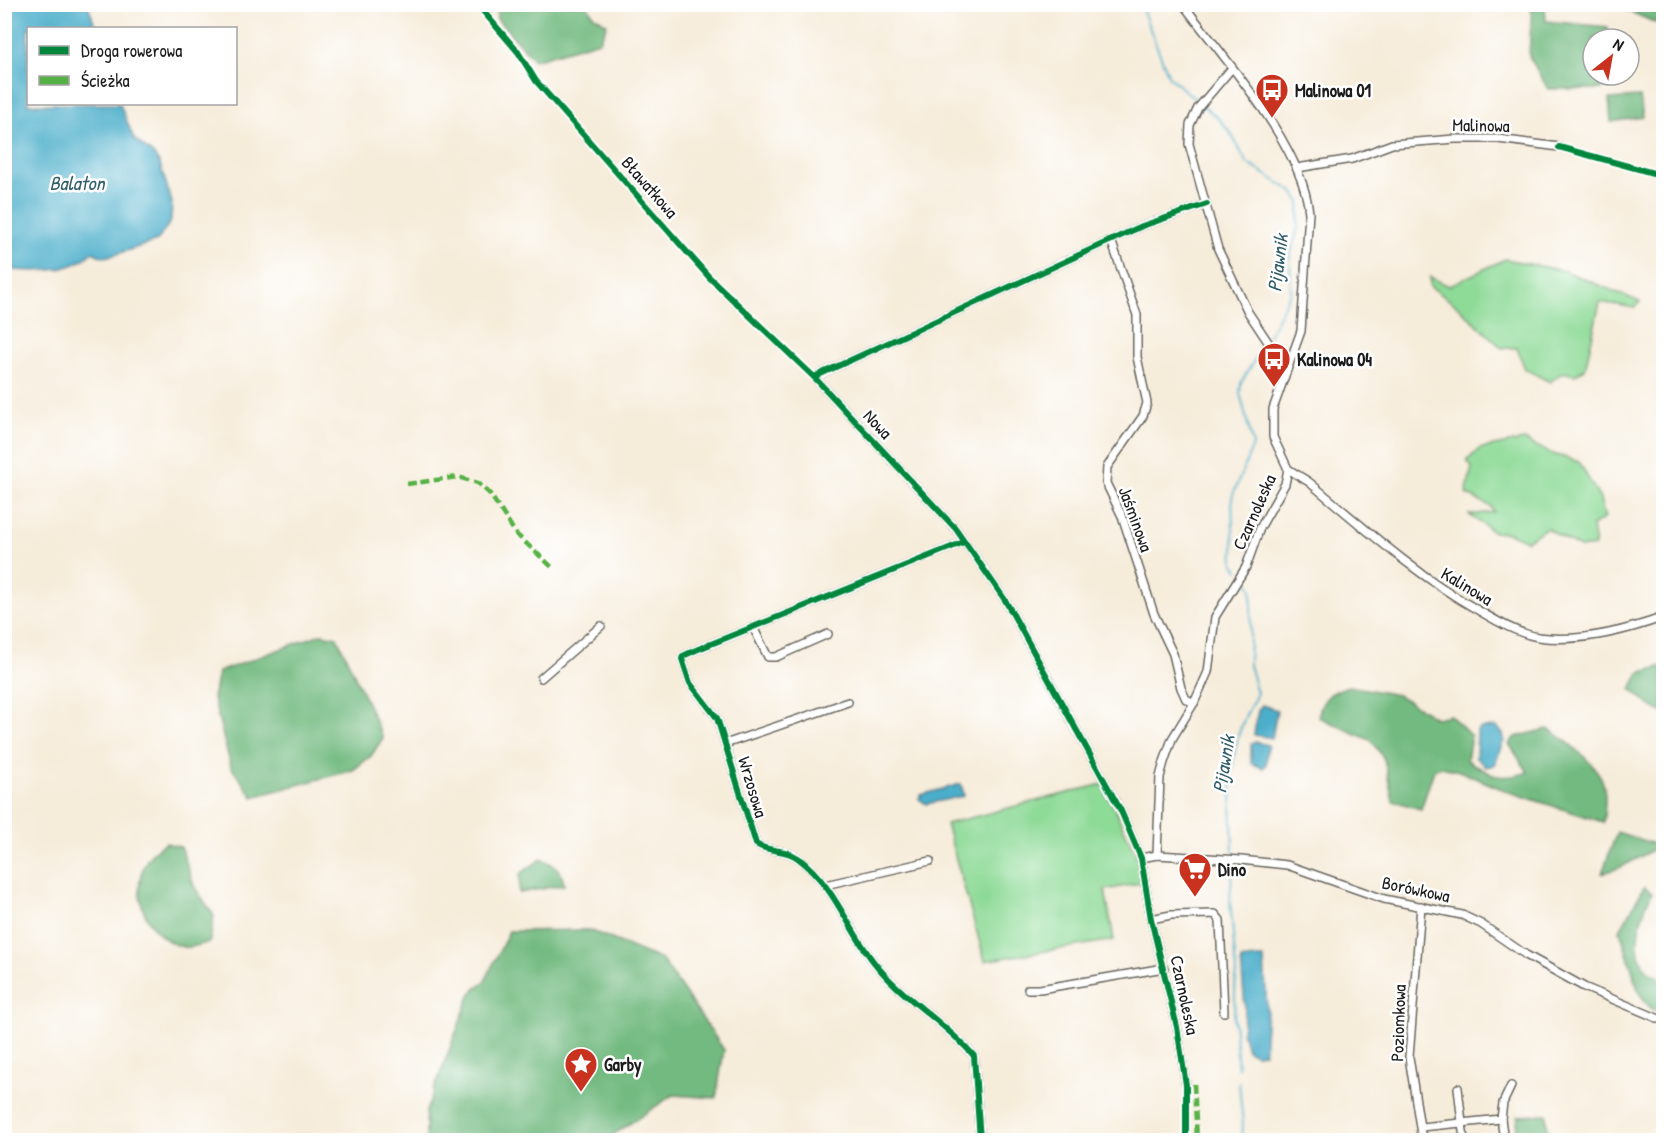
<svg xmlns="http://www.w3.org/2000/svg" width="1668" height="1145" font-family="'Patrick Hand',sans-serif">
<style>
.green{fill:#8eda97;stroke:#557b5a;stroke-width:1.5}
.forest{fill:#72ba80;stroke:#476b4e;stroke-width:1.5}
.water{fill:#4baeca;stroke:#346573;stroke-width:1.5}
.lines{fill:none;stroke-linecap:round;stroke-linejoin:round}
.stream{stroke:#4baeca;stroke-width:2}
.street-casing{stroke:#68655e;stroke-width:10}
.street{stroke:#fff;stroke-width:7}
.quiet{stroke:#55b145;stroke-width:4.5;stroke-dasharray:9 4.5;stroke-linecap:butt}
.cycleway-casing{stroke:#fff;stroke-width:10}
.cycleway{stroke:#00873e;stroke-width:6}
.labels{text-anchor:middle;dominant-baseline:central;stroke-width:5;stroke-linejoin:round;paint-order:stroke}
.poi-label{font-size:18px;font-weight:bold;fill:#1c1c1c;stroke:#fff;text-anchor:start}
.street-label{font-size:18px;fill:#1c1c1c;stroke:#fff}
.water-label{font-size:20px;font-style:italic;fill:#315e6a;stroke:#fff}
</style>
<rect width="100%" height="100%" fill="#fff"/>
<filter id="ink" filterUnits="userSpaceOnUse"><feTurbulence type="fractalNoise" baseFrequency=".0167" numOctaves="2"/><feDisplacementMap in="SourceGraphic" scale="12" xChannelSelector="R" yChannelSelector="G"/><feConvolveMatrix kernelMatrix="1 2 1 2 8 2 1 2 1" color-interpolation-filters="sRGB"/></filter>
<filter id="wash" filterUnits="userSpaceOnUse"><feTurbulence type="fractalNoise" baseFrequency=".008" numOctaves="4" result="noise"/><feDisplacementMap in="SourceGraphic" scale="24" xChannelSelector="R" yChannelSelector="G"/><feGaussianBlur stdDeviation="1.35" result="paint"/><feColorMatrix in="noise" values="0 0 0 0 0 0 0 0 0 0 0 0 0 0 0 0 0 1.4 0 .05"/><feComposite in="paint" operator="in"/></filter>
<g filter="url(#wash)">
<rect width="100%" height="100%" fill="#f6ecda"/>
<g class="green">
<polygon points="1505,259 1565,271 1640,302 1635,308 1600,302 1585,369 1575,375 1563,372 1550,382 1525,369 1517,348 1502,348 1457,306 1430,286 1430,277 1449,286"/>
<polygon points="1524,440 1550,453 1579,462 1600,499 1605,518 1592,526 1595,546 1580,548 1546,528 1526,541 1509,533 1494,532 1469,515 1494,512 1490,506 1466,494 1472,467 1467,461 1479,449"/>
<polygon points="1103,784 1137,857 1141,883 1105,890 1114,940 985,961 946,824"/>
</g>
<g class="forest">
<polygon points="496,5 587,5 593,15 607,24 600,41 534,60 497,19"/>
<polygon points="1532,5 1545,5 1546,21 1608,27 1607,39 1593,39 1593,75 1604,75 1602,89 1548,89 1529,56"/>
<polygon points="1619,5 1663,5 1663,26 1619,7"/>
<polygon points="1640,97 1643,117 1611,122 1609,99"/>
<polygon points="321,634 337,637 383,738 371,756 353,770 253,797 231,767 213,698 218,672"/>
<polygon points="1663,666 1664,666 1663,713 1648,704 1631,689 1639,673"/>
<path d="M1349,686L1398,695L1436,718L1450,715L1471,736L1467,760C1490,775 1501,782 1528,772L1509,744L1515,737L1548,729C1564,738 1595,763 1602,780C1607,793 1605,809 1603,822L1509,792L1459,771L1441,767L1434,770L1421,809L1393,801L1384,759L1372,741L1318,717C1322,698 1331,691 1349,686Z"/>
<path d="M1617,832L1660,846H1661C1640,855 1624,869 1602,873Z"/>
<path d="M166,843L181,847L194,886L214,916L210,942C202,944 190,949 183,947C136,935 122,865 166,843Z"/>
<path d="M541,859C555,865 562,869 564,885L519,893L520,874Z"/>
<path d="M1644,887L1652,893C1638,920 1625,967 1663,979V1010H1652L1639,993L1620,930Z"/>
<polygon points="590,930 662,960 724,1050 716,1098 673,1095 610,1137 609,1140 426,1140 426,1111 471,993 485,981 509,931"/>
<polygon points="1547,1114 1548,1140 1515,1140 1518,1116"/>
</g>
<g class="water">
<path d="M5,4L88,5L96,28H28V104H120L134,139L153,154L160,164L172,202L171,221L157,241L114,255L103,257L92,252C71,275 32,271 5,270Z"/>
<polygon points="1262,705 1277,710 1272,738 1254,735 1258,710"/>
<polygon points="1497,727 1503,733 1504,740 1494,765 1486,767 1476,758 1477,731 1481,728"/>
<polygon points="1255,742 1268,745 1266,765 1263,768 1251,763 1251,744"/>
<polygon points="961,784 964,796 926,804 919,799 920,795"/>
<polygon points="1256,958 1264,958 1267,1010 1264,1053 1256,1054 1247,1050 1242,1031 1245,1009 1241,960"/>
</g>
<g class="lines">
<g class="stream">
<polyline points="1140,4 1169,77 1218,118 1230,132 1247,163 1292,191 1300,202 1298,228 1290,256 1291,292 1268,337"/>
<polyline points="1239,571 1234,564 1232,497 1253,445 1240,393 1241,383 1265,342"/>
<path d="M1233,852C1232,809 1226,764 1243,722C1247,712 1253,703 1257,693L1249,665L1252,589L1246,578"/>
<polyline points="1233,864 1230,899 1236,970 1234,1019 1238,1069"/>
<polyline points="1239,1082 1243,1126 1241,1140"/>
</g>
</g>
</g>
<g filter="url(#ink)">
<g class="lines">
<g class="street-casing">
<g id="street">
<polyline points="1232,68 1198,108 1190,125 1189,144 1218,249 1248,312 1268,342 1282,380"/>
<polyline points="1297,168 1352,159 1392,144 1455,139 1498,139 1559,147"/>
<polyline points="1111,240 1137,315 1137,357 1147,403 1143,416 1107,467 1106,483 1122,516 1154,614 1173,654 1181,688 1186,699 1194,703"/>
<path d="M1288,469L1309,482C1363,527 1415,574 1476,609C1495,620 1516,633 1538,637C1580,643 1625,631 1664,617"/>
<path d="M964,542L696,650L683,656L682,659L690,683L717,718L756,844C769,853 785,848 798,858C834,885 847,927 873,961C901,998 944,1021 974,1056L980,1140"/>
<polyline points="753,627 768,657 776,657 828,634"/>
<polyline points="541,678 601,626"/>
<polyline points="725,744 848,702"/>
<path d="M1157,855L1160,777L1164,762L1172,739L1194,703L1208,672L1215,617L1246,567L1260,528L1285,484L1288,469L1273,437V409L1301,331L1309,213C1303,145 1223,58 1183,4"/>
<polyline points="1141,858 1157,855 1241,860 1287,865 1384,899 1462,915 1481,924 1526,955 1584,987 1664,1021"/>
<polyline points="825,885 930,861"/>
<polyline points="1421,906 1409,1057 1422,1140"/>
<polyline points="1151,919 1171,915 1215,914 1220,920 1224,1012"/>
<polyline points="1028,989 1040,989 1164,968"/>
<polyline points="1458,1088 1464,1140"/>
<polyline points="1501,1119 1504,1140"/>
<polyline points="1421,1127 1501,1119 1503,1103 1511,1086"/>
<polyline points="1186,1140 1186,1085 1177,1027 1151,919 1141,858 1121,811 1005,600 956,529 814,377 1142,226 1207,204"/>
</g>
</g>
<use href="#street" class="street"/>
<g class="quiet">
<polyline points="407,484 458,477 478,483 490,494 516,534 552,567"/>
<polyline points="1194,1084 1197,1140"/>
</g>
<g class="cycleway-casing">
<g id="cycleway">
<polyline points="477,4 518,52 536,81 709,277 814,377"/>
<polyline points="1559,147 1664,176"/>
<path d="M964,542L696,650L683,656L682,659L690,683L717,718L756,844C769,853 785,848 798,858C834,885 847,927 873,961C901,998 944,1021 974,1056L980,1140"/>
<polyline points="1186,1140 1186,1085 1177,1027 1151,919 1141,858 1121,811 1005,600 956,529 814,377 1142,226 1207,204"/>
</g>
</g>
<use href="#cycleway" class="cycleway"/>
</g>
</g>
<defs>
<g id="bus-pin" transform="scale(1.725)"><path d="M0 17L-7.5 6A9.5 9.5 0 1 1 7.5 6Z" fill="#c8321e" stroke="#fff"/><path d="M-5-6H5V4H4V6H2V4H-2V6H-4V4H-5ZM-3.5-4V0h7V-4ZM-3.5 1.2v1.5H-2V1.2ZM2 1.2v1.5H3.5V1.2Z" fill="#fff"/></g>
<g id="supermarket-pin" transform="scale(1.725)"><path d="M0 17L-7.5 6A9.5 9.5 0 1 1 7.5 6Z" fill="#c8321e" stroke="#fff"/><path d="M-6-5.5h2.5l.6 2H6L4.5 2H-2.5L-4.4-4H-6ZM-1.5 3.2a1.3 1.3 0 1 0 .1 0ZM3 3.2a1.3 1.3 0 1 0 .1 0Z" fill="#fff"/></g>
<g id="sight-pin" transform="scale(1.725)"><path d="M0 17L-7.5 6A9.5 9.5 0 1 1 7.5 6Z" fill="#c8321e" stroke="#fff"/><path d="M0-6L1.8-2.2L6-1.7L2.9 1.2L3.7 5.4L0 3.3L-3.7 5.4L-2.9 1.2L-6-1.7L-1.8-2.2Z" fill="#fff"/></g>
</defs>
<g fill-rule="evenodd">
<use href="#bus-pin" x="1272" y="90"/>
<use href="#bus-pin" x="1274" y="359"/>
<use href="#supermarket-pin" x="1195" y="869"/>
<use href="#sight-pin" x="581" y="1064"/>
</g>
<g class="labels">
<g class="poi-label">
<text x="1295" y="90">Malinowa 01</text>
<text x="1297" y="359">Kalinowa 04</text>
<text x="1218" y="869">Dino</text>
<text x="604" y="1064">Garby</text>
</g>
<g class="street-label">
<text transform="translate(1481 125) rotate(1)">Malinowa</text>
<text transform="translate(650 187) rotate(49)">Bławatkowa</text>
<text transform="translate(878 424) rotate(47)">Nowa</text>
<text transform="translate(1254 512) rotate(-66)">Czarnoleska</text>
<text transform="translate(1136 519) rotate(70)">Jaśminowa</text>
<text transform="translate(1467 586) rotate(31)">Kalinowa</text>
<text transform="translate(753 787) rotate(73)">Wrzosowa</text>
<text transform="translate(1416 889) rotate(12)">Borówkowa</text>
<text transform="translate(1185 995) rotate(78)">Czarnoleska</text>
<text transform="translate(1398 1023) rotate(-88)">Poziomkowa</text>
</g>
<g class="water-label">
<text x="77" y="182">Balaton</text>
<text transform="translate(1277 263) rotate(-83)">Pijawnik</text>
<text transform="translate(1223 764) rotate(-81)">Pijawnik</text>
</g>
</g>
<rect width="1668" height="1145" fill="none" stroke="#fff" stroke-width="24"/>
<rect x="27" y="27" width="210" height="78" fill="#ffffff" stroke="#a4a4a4" stroke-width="1.5"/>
<rect x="39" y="46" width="30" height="9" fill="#00873e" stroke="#a4a4a4" stroke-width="1.5"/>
<text x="81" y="57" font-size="18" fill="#1c1c1c">Droga rowerowa</text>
<rect x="39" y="76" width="30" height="9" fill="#55b145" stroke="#a4a4a4" stroke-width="1.5"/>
<text x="81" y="87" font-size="18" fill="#1c1c1c">Ścieżka</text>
<g transform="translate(1611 57) rotate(31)"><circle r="28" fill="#ffffff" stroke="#a4a4a4" stroke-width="1.5"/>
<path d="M0-4.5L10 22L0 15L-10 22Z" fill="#c8321e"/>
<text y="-9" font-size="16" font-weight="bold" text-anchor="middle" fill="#1c1c1c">N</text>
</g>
</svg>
